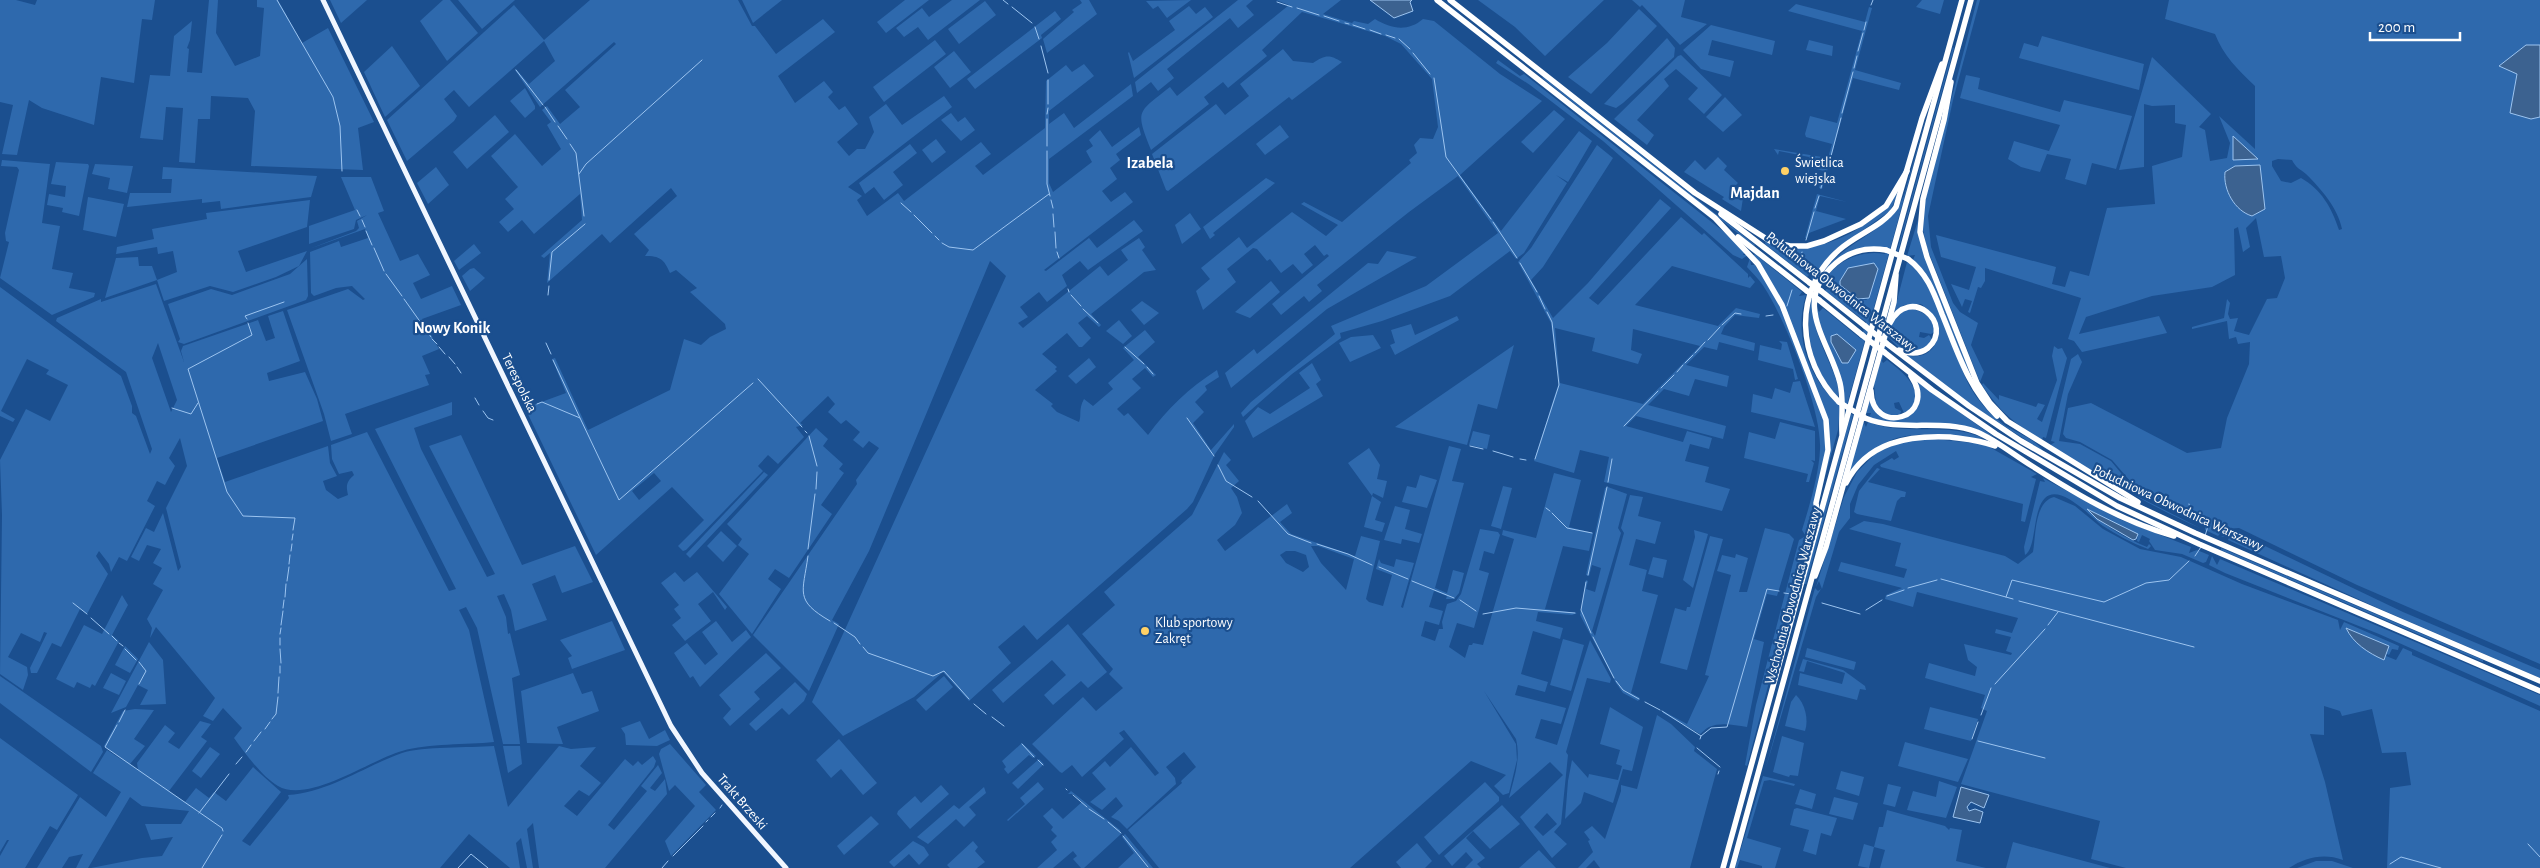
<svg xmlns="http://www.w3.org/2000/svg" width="2540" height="868" font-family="'Alegreya Sans',sans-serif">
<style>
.green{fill:#2e69ad;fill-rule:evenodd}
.water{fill:#3c6290;stroke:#9cc4f0}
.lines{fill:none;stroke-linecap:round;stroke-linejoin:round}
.stream{stroke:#9cc4f0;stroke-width:1}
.primary{stroke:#f0f6ff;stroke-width:5}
.highway{stroke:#fff;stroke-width:5.5}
.highway-bridge{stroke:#fff;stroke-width:5.5}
.poi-dot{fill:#ffd166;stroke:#1b4f8f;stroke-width:2}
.labels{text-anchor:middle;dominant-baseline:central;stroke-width:4.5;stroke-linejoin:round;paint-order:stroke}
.poi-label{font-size:14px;fill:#fff;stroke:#1b4f8f;text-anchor:start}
.street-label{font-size:14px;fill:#fff;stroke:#1b4f8f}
.quarter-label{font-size:16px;font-weight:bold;fill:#fff;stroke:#1b4f8f}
</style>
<rect width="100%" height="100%" fill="#1b4f8f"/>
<g class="green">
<polygon points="0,0 16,0 35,5 37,0 155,0 152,20 142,19 134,83 101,77 94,125 42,108 29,100 17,155 2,154 13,105 0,102"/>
<polygon points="209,0 218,0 216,33 235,66 260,56 264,8 257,7 257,0 278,0 302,43 328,28 374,122 358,128 363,170 251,166 255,111 248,98 211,96 210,119 198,119 195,163 179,162 183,108 166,107 163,140 140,138 150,75 170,76 174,36 192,21 190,40 187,48 189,49 187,72 202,73"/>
<polygon points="330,0 367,0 341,23"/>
<polygon points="443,0 450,0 478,33 447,61 420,21"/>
<polygon points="458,0 515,0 482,29"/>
<path d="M590,0H738L752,26H755L776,54L823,19L835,32L778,76L795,103L824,81L833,92L828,97L839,110L845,106L858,124L837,142L849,156L857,149H865L874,132L869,117L886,104L902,125L944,96L952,107L848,187L862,196L857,200L867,216L898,193L904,201L981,142L991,154L975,166L983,175L1045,128L1046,81L1066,65L1072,72L1084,64L1094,76L1049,111V124L1064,113L1074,128L1131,84L1133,96L1049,159V183L1053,192L1092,162L1086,151L1093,146L1089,140L1100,130L1112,147L1139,127L1141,135L1116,154L1120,160L1110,168L1117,179L1102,191L1111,202L1125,192L1133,202L1044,270L1046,271L1089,238L1097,248L1134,220L1143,231L1088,270L1080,261L1062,275L1067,286L1047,302L1039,292L1020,307L1028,317L1018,323L1023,328L1100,266L1108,276L1128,260L1121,250L1139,238L1145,247L1142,250L1156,270L1144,272L1091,314L1101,325L1099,327L1087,316L1078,323L1091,338L1082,347H1079L1067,333L1042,354L1057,367L1055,369L1057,371L1035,390L1053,404L1051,406L1057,412L1079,422C1082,415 1078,410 1084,399L1093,406L1113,389L1108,383L1134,360L1123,348L1145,330L1155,342L1138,357L1156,375L1153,377L1145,368L1132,379L1141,388L1117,409L1124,416L1128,413L1148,435C1167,409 1189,388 1217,370L1219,377L1205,386L1207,390L1195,402L1204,412L1193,423L1211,450L1234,424V427L1215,454L1193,502L1187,509L1037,640L1024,625L998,647L1011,663L969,701L943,672L914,697L843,736L812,702L1006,276L990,261L869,551L832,620L839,624L809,691L753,635L857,484L856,480L879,448L869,441L863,448L853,440L860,432L846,420L841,424L828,412L835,404L828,396L800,423L803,425L796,427L804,437L778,464L768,455L758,466L763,471L686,550L683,551L678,546L704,520L672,487L596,555L525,408L566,393L552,359L555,358L588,430L670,390L684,339L701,345L710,337L726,329L725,324L690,292L697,288L676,270L670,273C664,259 660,256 645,256L649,250L634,234L677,196L671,188L610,243L602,234L547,283L550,253L544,258L541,256L582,220L580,194L534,234L522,220L508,232L499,222L514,209L505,199L518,187L491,156L515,134L542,166L561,149L547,125L551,122L542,110L547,106L560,124L580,107L565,90L616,44L614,42L540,107L515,70L516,69L529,84L555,61L544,41L469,107L454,90L444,99L457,116L454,121L407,161L387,120L514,5L544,40ZM654,473L661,481L639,500L632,491Z"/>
<polygon points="742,0 782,0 753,23"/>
<polygon points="905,0 929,0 886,33 877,22"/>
<polygon points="952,0 980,0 928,40 918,27 904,37 896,28 922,8 929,17"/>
<polygon points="1080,0 1089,0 1097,14 1047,53 1043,39 1074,12 1072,10 1082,3"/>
<polygon points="1191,0 1167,18 1158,6 1153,9 1146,1"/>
<polygon points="1238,0 1253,0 1246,6 1254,15 1238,28 1230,18 1167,69 1174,78 1158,91 1151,82 1137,93 1135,82"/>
<path d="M1276,0H1341L1323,14L1352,23L1354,21L1368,24L1375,19C1391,29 1408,32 1423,19L1434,21L1500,74L1542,101L1460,175L1501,231L1579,131L1592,141L1568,182L1556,175L1567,183L1524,253L1516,259L1510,251L1450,296L1382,321L1340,333L1341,338L1292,374L1243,417L1241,413L1251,402L1335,334L1331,326L1426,286L1498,233L1458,176L1409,212L1317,285L1322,291L1309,302L1304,296L1281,315L1272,304L1329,256L1327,254L1324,256L1315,245L1304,254L1313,265L1302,274L1293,264L1281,273L1270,259L1267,261L1257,249L1253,248L1227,269L1236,282L1203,310L1196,291L1210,279L1201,268L1239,237L1247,248L1292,212L1326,236L1338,225L1301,204L1304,202L1342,222L1411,163L1409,160L1417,153L1414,145L1420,138L1433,139L1438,127L1432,79L1401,44L1385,36L1302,12L1262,50L1267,56L1228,88L1223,82L1204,97L1209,104L1151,150C1135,110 1137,113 1170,87L1177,96L1289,5Z"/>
<polygon points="1478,0 1604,0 1545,56 1515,27"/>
<polygon points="1632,0 1685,0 1681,17 1707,24 1680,45 1642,5 1640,7"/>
<polygon points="1922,0 1944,0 1940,14 1916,7"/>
<polygon points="1977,0 1980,0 1953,100 1928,216 1931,247 1953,303 1960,312 1978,323 1971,345 1984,372 1980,382 1927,248 1923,230 1924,205"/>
<path d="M2169,0H2540V664L2357,585L2239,528L2224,529L2218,536L2205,530V525L2199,521L2131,490L2129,492L2200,528C2147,505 2099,474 2049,446L2055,442L2051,441L2071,359L2078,354L2082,362L2068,394L2059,441L2080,444L2111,461L2135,490L2184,513L2186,508L2182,506L2177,508L2137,489L2112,460L2080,442L2066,438L2063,434L2068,408L2091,403L2187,453L2221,448L2227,418L2249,364L2250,342L2238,344L2236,337L2229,339L2227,321L2192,329V327L2224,318L2227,299L2230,303L2228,314L2230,319L2238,318L2234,331L2249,335L2267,299L2277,298L2285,278L2281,256L2264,257L2256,218L2246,228L2250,247L2243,252L2238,227L2234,229L2235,275L2212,287L2152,296L2086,317L2079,334L2159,316L2167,333L2082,352L2074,341L2068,339L2081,298L1985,268V281L1981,288L1978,287L1970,313L1968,312L1972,301L1965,299L1962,307L1951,284L1969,290L1976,267L1941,257L1936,235L2056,267L2052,284L2065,287L2070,271L2089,276L2107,208L2155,204L2152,166L2182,157L2186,125L2175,123V105L2152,106L2144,104V167L2119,170L2152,57L2211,114L2199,127L2205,130L2210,161L2227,158L2230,143L2219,116L2255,149V86C2238,70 2223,55 2215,34L2165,19ZM2278,159L2292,160C2296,168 2300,169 2306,174C2321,189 2338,208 2342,229L2339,230C2332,208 2321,189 2301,178L2291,183L2281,181L2272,166V161Z"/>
<polygon points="985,1 996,15 959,44 948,29"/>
<polygon points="1796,4 1865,22 1869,7 1872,8 1855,70 1901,83 1899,90 1853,78 1822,189 1819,188 1824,171 1808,167 1809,157 1779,151 1778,155 1774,149 1828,158 1832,144 1806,137 1805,134 1810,116 1837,123 1862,31 1788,11"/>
<polygon points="1189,6 1196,14 1205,7 1213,17 1134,78 1128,53 1129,52 1133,61 1175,30 1169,21"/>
<polygon points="1639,9 1657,26 1591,94 1568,77 1607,43"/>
<polygon points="1055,11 1061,19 1041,35 1042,38 975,89 967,79"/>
<polygon points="1711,25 1775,41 1772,55 1712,40 1708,55 1734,61 1730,77 1701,69 1683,50"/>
<polygon points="2042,36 2144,64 2139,90 2019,58 2024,43 2038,47"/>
<polygon points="1667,38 1675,48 1674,57 1623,103 1616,108 1604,104"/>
<polygon points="935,40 946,54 884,102 873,87"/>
<polygon points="1809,40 1833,46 1832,56 1806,50"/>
<polygon points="392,46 420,86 385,117 364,72"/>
<polygon points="1953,47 1954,48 1898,251 1897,251"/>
<path d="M1283,49L1293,61L1313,63C1325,55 1329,54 1342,62L1292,100L1289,97L1168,191L1166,190L1152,154L1216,104L1225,115L1249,96L1240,84Z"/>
<polygon points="954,51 971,72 950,88 934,67"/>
<polygon points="1681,55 1722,95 1704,114 1688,99 1698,88 1676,69 1664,79 1669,86 1637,120 1654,135 1647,145 1614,119 1678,56"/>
<polygon points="1498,60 1520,76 1524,74 1728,235 1745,252 1743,255 1748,255 1742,259 1733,255 1603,141 1530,85 1496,63"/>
<polygon points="1966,75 1980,78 1978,89 2060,112 2064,100 2132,116 2116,169 2092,163 2086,185 2065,179 2071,159 2047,154 2040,172 2021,167 2008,159 2014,141 2049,151 2060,125 1960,98"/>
<polygon points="1543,77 1755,245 1754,246 1542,78"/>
<polygon points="525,88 535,106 535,109 525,118 510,101"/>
<polygon points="1725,97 1742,115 1723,132 1706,117"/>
<path d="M1932,97L1847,405L1844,403L1820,331L1816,307L1819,312L1823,308L1861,339L1866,322L1825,291L1829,286L1823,285C1832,262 1861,249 1885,254L1887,248L1856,249L1822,274C1846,238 1888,235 1904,195ZM1849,269L1867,300L1858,299L1840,285V281Z"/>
<polygon points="1554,110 1565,119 1533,153 1521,142"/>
<polygon points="951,113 958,122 965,117 975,130 961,141 941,120"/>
<polygon points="495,115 509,132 467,169 453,152"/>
<polygon points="1280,125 1289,137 1265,155 1256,144"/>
<polygon points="936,139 946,152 932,163 922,150"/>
<polygon points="910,144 917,153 893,172 903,185 884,200 874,187 865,194 859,183"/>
<path d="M1597,145L1613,158L1543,267L1531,280L1553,318L1588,283L1660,199L1671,208L1589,298L1598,305L1681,217L1702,235L1704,233L1748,274V278L1750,276L1755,282L1750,288L1672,266L1635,305L1718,326L1736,308L1760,314L1759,318L1735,315L1724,327L1721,334L1755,343L1754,351L1719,342L1717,350L1704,347L1686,365L1729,376L1727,387L1695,379L1689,396L1664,389L1648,405L1726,426L1723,439L1636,416L1626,426L1683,442L1687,431L1712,438L1709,449L1690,444L1685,461L1709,467L1705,482L1730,489L1722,511L1604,482L1609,457L1580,450L1574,473L1534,461L1559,382L1551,323L1518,262L1531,248ZM1555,328L1595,338L1592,351L1638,364L1642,354L1631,350L1633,329L1700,346L1643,404L1560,383Z"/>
<polygon points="1718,157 1727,166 1724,170 1738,183 1731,190 1743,198 1741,211 1722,199 1724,197 1684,172 1695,160 1705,170"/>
<polygon points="2,160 50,164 42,223 60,226 52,269 73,273 69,288 95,293 94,297 52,315 0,278 9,242 6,241 5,233 19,170 17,167 1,166"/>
<polygon points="56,162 88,164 89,166 79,216 62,212 63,208 47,205 49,194 65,197 66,186 51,184"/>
<polygon points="95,164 133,166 127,193 108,189 110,178 92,174"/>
<polygon points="163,167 317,176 311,197 221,209 220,201 202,203 202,199 127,207 130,193 171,193 172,179 162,179"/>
<polygon points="436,167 449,185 428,204 417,183"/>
<polygon points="341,177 371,177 384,211 378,213 400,261 418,254 430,275 413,283 421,299 452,286 461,305 422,319 439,349 422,356 430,374 425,375 429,385 345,414 352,434 331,441 324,414 287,310 348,289 363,300 365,299 352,286 336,288 314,296 311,293 310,252 339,241 341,247 368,238 365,229 309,249 356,231 359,228 357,221 367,215 356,220 354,229 309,244 309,226 355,210"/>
<polygon points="1266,178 1275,183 1213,233 1215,235 1210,239 1203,227"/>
<path d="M1901,187L1890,211L1835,250L1812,281L1811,273L1807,277L1765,244L1766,241C1809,264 1879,227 1901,187Z"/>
<polygon points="1817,194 1847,202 1820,196 1816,211 1846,219 1809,233 1807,238 1805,238"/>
<polygon points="88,197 124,204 116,237 83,230"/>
<polygon points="310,200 307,227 238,251 246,272 307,251 299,266 276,277 233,292 210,286 164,301 157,280 105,298 116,258 138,257 139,266 152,266 157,280 177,272 173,251 158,254 157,247 116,254 117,247 154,239 152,229 207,219 206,213"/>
<polygon points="1190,213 1201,229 1182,244 1175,225"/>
<polygon points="1918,220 1920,239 1971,373 1969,375 1934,288 1925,272 1913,260 1915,255 1907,256"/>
<polygon points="474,244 481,253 459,270 454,261"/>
<polygon points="1387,251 1417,257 1327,309 1231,388 1225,373 1254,349 1257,354 1368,263 1378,264"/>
<path d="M1755,254L1802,292L1799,296L1806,295C1793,336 1809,379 1840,406L1838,430L1818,502L1830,438L1784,306L1753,256Z"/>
<path d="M1750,258L1751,265H1755L1774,293L1823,415L1827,450L1809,532L1805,535L1802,530C1809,507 1819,475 1820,449C1822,410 1786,321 1764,287C1760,280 1753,274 1747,267Z"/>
<polygon points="307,259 308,296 306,300 184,344 178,342 180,339 168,304 211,289 232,295 290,274"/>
<path d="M1907,262C1939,283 1952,356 1972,390C1981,405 1992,416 2006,426C2016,432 2038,441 2043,451L1964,400L1906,355C1937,364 1952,325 1921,304L1904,305L1894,312Z"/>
<polygon points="474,268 485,278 470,291 462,276 470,269"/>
<polygon points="1271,281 1280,292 1250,318 1235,312"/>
<path d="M156,284L184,362L181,351L183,346L258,320L266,341L275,338L268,316L283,311L300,361L267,373L269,381L305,372L317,399L323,421L217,458L225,482L328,446L330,463L337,476L323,481L326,490L338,499L348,495C346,486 346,482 354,475L352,471L339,474L332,459L331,445L367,432L449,591L456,589L375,429L452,402V415L414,428L421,449L487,577L495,574L429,446L461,435L522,565L575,546L593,582L562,593L555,575L532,584L547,620L515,631L511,610L504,594L497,596L506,617L508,634L510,633L520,675L512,678L520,744H503L477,628L466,607L459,610L469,630L494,742C466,745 429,743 402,751C370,760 308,804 278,786C262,777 245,753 234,738L242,728L223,708L213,721L203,716L215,698L156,627L150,638L152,628L147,619L163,590L153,584L162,568L153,563L161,549L147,545L139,561L131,557L146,528L154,532L163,513L178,571L181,567L166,508L187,466L180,438L169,458L175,466L165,485L157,481L147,501L155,506L127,561L119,557L111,572L109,564L99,551L96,556L108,574L87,614L80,609L61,647L52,643L37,673H31L30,668L47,633L44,632L40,642L21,633L8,657L27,667L28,675L23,690L0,674L2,515L0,460L26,409L50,421L68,385L46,374L49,370L27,359L1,411L15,419L13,422L0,416V287L121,376L132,406V413L136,416L150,454L152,449L126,372L56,321L57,318L101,299V302ZM158,343L177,400L171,412L152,358Z"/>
<path d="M1811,299L1813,301C1808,335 1844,378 1838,398C1812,367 1805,340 1811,299Z"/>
<polygon points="1142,301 1159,313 1144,325 1131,310"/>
<path d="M1912,309C1924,312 1934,318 1934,332L1931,334L1920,332L1919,337L1924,338L1929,335L1932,339L1928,346L1915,352L1899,348L1888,337L1882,361L1883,363L1887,360C1901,371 1911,378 1917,396L1911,409L1904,413L1899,402L1894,403L1895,408L1901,411L1900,415H1887L1876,405L1874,384L1890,328L1896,317L1906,310Z"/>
<polygon points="1457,316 1459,320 1395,355 1390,345 1395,343 1391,330 1411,324 1415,335"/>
<polygon points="1119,320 1132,336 1123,344 1106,331"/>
<polygon points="1373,335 1381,348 1350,362 1339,343 1351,337"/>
<polygon points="1779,341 1787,342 1798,379 1795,380 1793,369 1758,360 1760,345 1781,350 1782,344"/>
<polygon points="1514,345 1497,409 1478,404 1467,445 1395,427"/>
<path d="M2054,346L2058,349L2062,348L2067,358L2046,438L2043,437L2042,440C2013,422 2002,414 1982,385L1983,383L1999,400V395L2036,407L2038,403L2045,405L2037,419L2042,422L2057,380L2052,356Z"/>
<polygon points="1089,358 1096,367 1076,384 1068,376"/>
<polygon points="1312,363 1321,380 1316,384 1323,396 1253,438 1245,421 1258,407 1270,414 1310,388 1299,373"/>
<polygon points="1800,381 1815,427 1751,412 1753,394 1772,399 1775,388 1790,393 1793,382"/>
<path d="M1916,381L1994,437L1959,424L1906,425L1869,418L1871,413H1866L1869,395L1872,402L1894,420C1915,420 1926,400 1916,381Z"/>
<polygon points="1851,414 1853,415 1806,584 1804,584"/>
<path d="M1863,421L1866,427L1868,422C1906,437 1944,421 1983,438C1976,440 1961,436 1953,436C1898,432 1883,435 1847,478Z"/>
<polygon points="1780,422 1815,431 1815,461 1811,460 1814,463 1809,482 1806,482 1808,474 1744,458 1749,432 1775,439"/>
<polygon points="816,428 828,439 823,446 843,464 839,469 844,473 821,505 832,514 789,578 775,569 768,579 781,589 752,634 719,594 749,554 738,545 742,539 727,524"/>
<polygon points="1473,431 1490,435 1487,449 1469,445"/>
<polygon points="1934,439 1984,444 2037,474 2031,477 2036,479 2025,522 2021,521 2023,504 1881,467 1880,465 1892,458 1894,460 1899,457 1896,451 1874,465 1858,485 1850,504 1850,518 1839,532 1822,589 1819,581 1816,587 1844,497 1857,472 1876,453 1904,441"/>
<path d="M1449,446L1461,449L1452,481L1464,483L1435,588L1447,593L1453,570L1464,573L1459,593L1454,599H1446L1447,596L1434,591L1429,607L1443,611L1439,625L1425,621L1421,636L1435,641L1439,629H1443L1442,622L1447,604L1456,601L1461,594L1480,529L1498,532L1500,535L1494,554L1484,551L1479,570L1489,573L1474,628L1457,623L1449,647L1465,658L1469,645H1472L1473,643L1483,645L1514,539L1502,535L1503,530L1536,538L1554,473L1581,480L1569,527L1593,533L1589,551L1563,546L1545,609L1577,613L1572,615L1538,612L1536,621L1563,628L1560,639L1533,631L1521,674L1548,682L1545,692L1518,685L1515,695L1566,708L1561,724L1541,719L1535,738L1557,745L1590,640L1611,679L1610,683L1587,678L1566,752L1568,755L1561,824L1554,832L1567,844L1552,858L1520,817L1563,775L1550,762L1509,798C1514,778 1521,760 1516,739L1484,691L1516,744L1517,760L1509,793L1503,795L1494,786L1506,775L1471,761L1350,868H1159L1128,830L1182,783L1181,781L1196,767L1184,752L1166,767L1175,778L1176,784L1127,829L1119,821L1111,817L1123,806L1116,797L1102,810L1090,802L1106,789L1092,773L1105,761L1110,767L1131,747L1155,776L1159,773L1124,730L1119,733L1124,739L1082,777L1072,765L1062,773L1060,772L1032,744L1083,697L1096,711L1123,688L1109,674L1113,669L1082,634L1115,605L1104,592L1192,515L1224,452L1231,460L1226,465L1239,481L1231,488L1237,497L1242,513L1235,525L1217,540L1225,551L1287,504L1292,513L1280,522L1291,534L1355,556L1361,536L1380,541L1366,599L1369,602L1383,606L1392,575L1376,569L1379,559L1381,563L1394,567L1396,559L1414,563L1401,607L1403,608ZM1311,546H1318L1354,559L1346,590L1321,563ZM1286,551H1295L1306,555L1309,567L1303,572L1286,563L1280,555ZM1547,813L1557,824L1543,836L1534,827Z"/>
<polygon points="1369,448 1380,465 1377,479 1387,481 1383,498 1373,493 1372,496 1381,502 1375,520 1385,523 1382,532 1364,527 1372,496 1348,463"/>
<polygon points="1877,468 1880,469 1868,482 1906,492 1905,497 1901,497 1897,501 1891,521 1857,514 1854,512 1859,491"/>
<polygon points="764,472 768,475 690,558 686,554"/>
<polygon points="1420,475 1437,480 1427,508 1402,502 1407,486 1416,488"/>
<path d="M2043,478L2119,519L2191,547L2189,553L2197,550L2209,555L2206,562L2203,563L2182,554L2155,550L2149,541L2150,539L2142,535L2139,542L2137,541L2138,535L2089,510C2104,526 2127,539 2147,547L2149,544L2151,546L2148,549C2132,543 2117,535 2103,526C2091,517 2060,483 2045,498C2032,511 2037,547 2025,555L2024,547L2040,481L2045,482Z"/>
<polygon points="1503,486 1512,488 1501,529 1491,526"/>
<polygon points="1608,487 1627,494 1618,528 1621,533 1592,631 1595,636 1624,533 1621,528 1630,495 1643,497 1638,516 1661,522 1655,544 1636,539 1629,565 1647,570 1642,591 1658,595 1631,693 1640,698 1638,701 1623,693 1616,683 1580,615 1586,580 1588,581 1586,589 1595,592 1601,568 1592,565 1589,576 1586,575 1605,488"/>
<path d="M2054,497L2075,506L2103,529L2140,549L2181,557L2242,584L2338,620L2340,630L2344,622L2399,646L2398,650L2392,649L2389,655L2386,653L2388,646L2347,628L2384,660L2386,656L2396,660L2403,648L2412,652V655L2540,711V868H2387L2390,788L2411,785L2406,752L2382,753L2372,709L2342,716L2340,711L2324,706V735L2310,734L2325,782L2343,860C2324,853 2306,857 2289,868H2126L2091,859L2100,821L1961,784L1987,711L1981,708L1985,695L1925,678L1929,663L1975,676L1977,667L1968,660L1964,644L2011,655L2012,653L2006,651L2011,637L1995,633L1996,629L2012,633L2018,618L1917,592L1913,607L1885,599L1886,595L1902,588L1838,571L1841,562L1904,578L1907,569L1895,566L1901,543L1849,529L1864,521L1883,524L2005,556L2018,564L2033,552C2036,536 2034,502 2054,497Z"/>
<polygon points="1395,506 1410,510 1405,529 1422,534 1419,543 1402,539 1401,544 1384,540"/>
<path d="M1765,528L1789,534L1794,539L1777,596L1767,594L1754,639L1764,642L1747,727C1734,725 1721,722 1709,727C1705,729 1702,733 1700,734L1663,713V711L1687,724L1709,676L1705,675L1731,575L1717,571L1722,555L1735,558L1736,554L1748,558L1739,592H1747Z"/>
<polygon points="1694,530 1708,534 1693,588 1683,580 1695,537"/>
<polygon points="721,531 737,546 723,562 707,546"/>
<polygon points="2230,532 2244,536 2403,612 2540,670 2540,678 2380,609 2228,540 2230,535 2221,537"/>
<polygon points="1710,536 1723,539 1687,670 1660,663 1675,608 1686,611 1687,607 1690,607"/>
<polygon points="1804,537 1806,541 1796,581 1793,579 1790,588 1792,589 1795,583 1747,766 1745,765 1756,705 1799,540"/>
<polygon points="2221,548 2483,660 2483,662 2221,550"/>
<polygon points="2212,556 2217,565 2220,559 2540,695 2540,706 2379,634 2225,573 2209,565"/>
<polygon points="1653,557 1667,560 1663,578 1648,574"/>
<polygon points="675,572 684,582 697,572 727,607 725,610 713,592 698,604 711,621 685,641 672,625 681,618 674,609 679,605 661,583"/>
<polygon points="1815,588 1818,591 1821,589 1816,597 1765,771"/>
<polygon points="122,595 128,605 112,635 119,641 95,686 92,684 90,688 77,682 74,688 56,679 84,625 102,634"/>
<polygon points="612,621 625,650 572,669 568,658 572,656 560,640"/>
<polygon points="716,621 732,642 746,630 751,637 700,687 693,676 690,678 674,653 687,643 705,665 718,654 702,632"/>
<polygon points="1068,624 1107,672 1088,688 1081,681 1053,705 1044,695 1066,675 1052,660 1003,703 992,690"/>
<polygon points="1563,639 1584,645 1571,691 1550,685"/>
<polygon points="149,642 163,660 166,704 140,705 148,690 138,685 126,707 111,713"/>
<polygon points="125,646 138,659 130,673 115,665"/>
<polygon points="1807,648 1856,662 1854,670 1805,657"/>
<polygon points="766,653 781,668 754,692 760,699 730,726 723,718 731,709 719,695"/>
<polygon points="1803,659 1843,670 1865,686 1866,690 1860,689 1857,700 1798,685 1800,673 1842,684 1845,673 1807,661 1804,672 1799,671"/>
<polygon points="111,673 126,681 119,695 103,688"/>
<polygon points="573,673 582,694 592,691 599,711 557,727 563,744 527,743 521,691"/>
<polygon points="0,676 101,746 103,752 91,772 0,703"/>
<polygon points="944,676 953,687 926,711 916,700"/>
<polygon points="795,682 807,694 804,701 789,715 782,708 756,731 749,724"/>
<path d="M1796,695C1805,703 1809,720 1805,731L1785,726L1791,702Z"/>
<polygon points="1610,707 1643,727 1632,771 1623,769 1613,803 1584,792 1581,803 1565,819 1568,781 1572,760 1588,778 1589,774 1618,780 1622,766 1616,764 1620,750 1600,744"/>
<polygon points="1930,707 1978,719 1971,741 1924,729"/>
<path d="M135,709L154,710L134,739L145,746L130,764L138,770L137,763L165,725L175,733L168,742L179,749L200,721L211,724L201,737L207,741L169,791L185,802L196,788L209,798L214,792L226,801L253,767L281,792L242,841L250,846L289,798L288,795C330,792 363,767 402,753C423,746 469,748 494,746L508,807L559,746L571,749L596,747L580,766L601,783L589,796L579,790L564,806L577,816L625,759L633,766L638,761L642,765L653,756L656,761L654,767L608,825L614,830L647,791L641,786L658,765L662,773L650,788L655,791L665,779L667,794L605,868H539L533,823L527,829L533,868H527L521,838L516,843L520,868H510L469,834L440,868H91L142,858L162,856L173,837L151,840L145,824H181L189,811L142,806L130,797L88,868H76L83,854L69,857L62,868H37L80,797L106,817L121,792L93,773L107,750L125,762L104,746L123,711Z"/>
<polygon points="1657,715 1671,724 1695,747 1694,751 1717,769 1690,868 1600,868 1594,860 1586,868 1578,868 1593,852 1588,841 1590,840 1584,832 1592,826 1605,839 1621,791 1621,785 1637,789"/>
<polygon points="640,721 649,739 665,730 670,740 657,746 626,745 625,734 621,728"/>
<polygon points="1782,736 1804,743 1798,776 1790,775 1789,777 1773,772"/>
<polygon points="0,738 78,795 57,830 50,826 25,868 0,868 0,856 9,840 7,840 0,852"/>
<polygon points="839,739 877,783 863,795 841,769 831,778 816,760"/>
<polygon points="1905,742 1968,759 1958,782 1898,766"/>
<polygon points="1022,743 1036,756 1033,758 1029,755 1008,774 1004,769 1006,767 1002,761"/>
<polygon points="670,744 706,785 699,792 716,810 671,856 665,841 695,806 675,785 669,791 659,754 661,749"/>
<polygon points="503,746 520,746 522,764 508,773"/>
<polygon points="210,747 220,754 201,778 192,771"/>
<polygon points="1039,759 1044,764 1018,789 1012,783"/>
<polygon points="1841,771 1864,777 1859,796 1836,789"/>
<polygon points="1763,776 1795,784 1794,786 1770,780 1764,781 1747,838 1781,848 1775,868 1762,868 1762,866 1740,860 1737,868 1735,868"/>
<polygon points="1939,781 1957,787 1946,818 1907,810 1913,791 1936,797"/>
<polygon points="1038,782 1044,789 1008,821 1007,820 1025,804 1020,798"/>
<polygon points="1485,782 1499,797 1499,801 1439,855 1424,837"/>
<polygon points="1888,784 1901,787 1895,807 1883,804"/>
<polygon points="941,785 949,794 910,829 897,814 898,811 915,796 921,803"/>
<polygon points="984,787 986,793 969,807 976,815 964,827 956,819 928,844 917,837 954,805 959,809"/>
<polygon points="1800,789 1816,794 1812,809 1795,804"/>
<polygon points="1071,791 1120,830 1121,834 1084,868 1081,868 1073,859 1077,856 1073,851 1053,868 1037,868 1057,850 1051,842 1057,836 1051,830 1053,827 1043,816 1052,808 1063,819 1082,802 1073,794 1068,794"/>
<polygon points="1834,797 1858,803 1853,820 1829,814"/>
<polygon points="1502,805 1520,824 1490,849 1473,831 1466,838 1485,858 1477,864 1481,868 1465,868 1473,860 1466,852 1452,866 1444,856"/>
<polygon points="1797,808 1837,818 1831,836 1821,833 1816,855 1803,851 1809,830 1790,825 1794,809"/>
<polygon points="1887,810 1945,826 1949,830 1950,828 1962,830 1956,861 1986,868 1880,868 1885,850 1874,847 1869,868 1858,866 1864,844 1874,847 1879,827 1883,827"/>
<polygon points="871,816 879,824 844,855 837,846"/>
<polygon points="1125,834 1153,868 1118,868 1134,853 1122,837"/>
<polygon points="913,841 924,847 929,855 919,865 909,854 894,867 889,862"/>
<polygon points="973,841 978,847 975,851 985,862 977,868 950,868 947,865"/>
<polygon points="2013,842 2110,868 2006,868"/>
<polygon points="1417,843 1432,861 1425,868 1401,868 1396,862"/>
<polygon points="1539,850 1556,868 1519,868"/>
<polygon points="2316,861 2332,861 2353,868 2297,868"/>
</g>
<g class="water">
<polygon points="1370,0 1412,0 1410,2 1413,11 1394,18"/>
<polygon points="2526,45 2540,45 2540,117 2531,119 2510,113 2517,74 2499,66"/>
<polygon points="2233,136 2258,159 2233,160"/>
<path d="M2260,165L2265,209L2252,216C2235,211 2223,190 2225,172L2235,166Z"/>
<polygon points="1874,263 1878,269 1869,298 1858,299 1840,285 1840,281 1848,268"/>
<polygon points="1837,334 1856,350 1848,363 1842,363 1831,342 1831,336"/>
<polygon points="2087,509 2138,534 2136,539 2133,540 2097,519"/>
<path d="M2346,628L2389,646L2384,660C2368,653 2353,643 2346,628Z"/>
<polygon points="1961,787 1989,795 1984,808 1971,802 1967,807 1969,811 1975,809 1983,812 1980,823 1953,817"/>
</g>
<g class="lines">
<g class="stream">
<polyline points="277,0 333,97 340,126 342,171"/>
<polyline points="1003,0 1008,4"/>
<polyline points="1277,2 1292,7"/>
<polyline points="1871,5 1873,0"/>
<polyline points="1012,7 1032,23"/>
<polyline points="1297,8 1319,15"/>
<polyline points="1324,16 1339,21"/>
<polyline points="1345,23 1349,24"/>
<polyline points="1353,25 1365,29"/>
<polyline points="1035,27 1039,39"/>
<polyline points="1370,30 1381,34"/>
<polyline points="1864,30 1866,22"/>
<polyline points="1386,35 1395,38"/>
<polyline points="1399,39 1410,49"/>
<polyline points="1041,46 1048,73"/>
<polyline points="1858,51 1863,33"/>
<polyline points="1413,53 1430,74"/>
<polyline points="1854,68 1857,56"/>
<polyline points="516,70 543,105"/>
<polyline points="1434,78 1446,157 1491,219"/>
<polyline points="1048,104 1048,80"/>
<polyline points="545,107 555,122"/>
<polyline points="1842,113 1853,72"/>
<polyline points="1047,114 1048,108"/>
<polyline points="1047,119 1047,146"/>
<polyline points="558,126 567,139"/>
<polyline points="570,144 576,153 584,216"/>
<polyline points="1047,151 1047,184 1050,196"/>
<polyline points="1831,156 1841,118"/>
<polyline points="579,174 586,164 702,60"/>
<polyline points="1821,188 1825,172"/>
<polyline points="1051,200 1053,208"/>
<polyline points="901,203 911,212"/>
<polyline points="1815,208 1819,196"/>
<polyline points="357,210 360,216"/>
<polyline points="1053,214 1054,227"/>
<polyline points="914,215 932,233"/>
<polyline points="362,220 365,227"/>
<polyline points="1493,222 1517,258"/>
<polyline points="366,231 372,245"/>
<polyline points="1055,232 1056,248"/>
<polyline points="935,236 939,240"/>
<polyline points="1806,240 1814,212"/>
<polyline points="942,243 949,247 973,250 1049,194"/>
<polyline points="374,248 384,271"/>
<polyline points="1057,252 1059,258"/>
<polyline points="1520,263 1537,292"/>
<polyline points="1799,264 1802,252"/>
<polyline points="386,274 402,296"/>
<polyline points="549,280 552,252 585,224"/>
<polyline points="1068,289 1069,292"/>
<polyline points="548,295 549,286"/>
<polyline points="1071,295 1081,306"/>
<polyline points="1539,296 1545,309"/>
<polyline points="404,299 431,337"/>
<polyline points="1787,306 1792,290"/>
<polyline points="1083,309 1098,323"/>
<polyline points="1766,316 1773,315"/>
<polyline points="247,319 245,316 284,302"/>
<polyline points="248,323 252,335 188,369 227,492 243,516 295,518 293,530"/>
<polyline points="1722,325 1735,313 1741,314"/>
<polyline points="432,339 437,344"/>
<polyline points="1708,340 1720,327"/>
<polyline points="546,343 551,354"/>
<polyline points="439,347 445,354"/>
<polyline points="1125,347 1144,364"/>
<polyline points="1695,353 1705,342"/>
<polyline points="449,357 455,364"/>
<polyline points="553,360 580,418"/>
<polyline points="1685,363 1693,355"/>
<polyline points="457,367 461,373"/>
<polyline points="1147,367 1153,374"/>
<polyline points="1677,372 1683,365"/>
<polyline points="758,379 802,427"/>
<polyline points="1661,388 1674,375"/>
<polyline points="475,398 479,405"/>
<polyline points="537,404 542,402 580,418 619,500 753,383"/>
<polyline points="172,408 191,414 198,403"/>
<polyline points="483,411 488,418 493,420"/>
<polyline points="1187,418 1214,456"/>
<polyline points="1624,426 1658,391"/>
<polyline points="805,431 807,433"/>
<polyline points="809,436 817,466"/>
<polyline points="1470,446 1483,449"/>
<polyline points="1493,451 1513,457"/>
<polyline points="1520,459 1526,460"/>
<polyline points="1535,459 1559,385 1552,322 1547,312"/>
<polyline points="1218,465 1226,481 1252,497"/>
<polyline points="1608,482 1612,459"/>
<polyline points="816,489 817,472"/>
<polyline points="1258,501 1288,534 1311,543"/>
<polyline points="2189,504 2191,512 2208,526 2205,536"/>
<polyline points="1546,508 1550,511"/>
<polyline points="1552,513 1567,528 1592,533"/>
<polyline points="292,540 293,534"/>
<polyline points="1317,544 1348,554 1372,565"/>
<polyline points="808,549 815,494"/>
<polyline points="291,551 292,544"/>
<path d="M808,556C803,593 794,600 830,621"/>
<polyline points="2195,556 2201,547"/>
<polyline points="289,564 290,555"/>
<polyline points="1379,567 1408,579"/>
<polyline points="1588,575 1607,487"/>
<polyline points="1941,579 2013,599"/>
<polyline points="287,581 289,567"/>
<polyline points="1412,581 1454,598"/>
<polyline points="1586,582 1581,610 1591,633"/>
<polyline points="1908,588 1937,580"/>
<polyline points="1784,593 1791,594"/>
<polyline points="1887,596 1904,590"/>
<polyline points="285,597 286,584"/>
<polyline points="2006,597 2012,580 2104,602 2146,583 2169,580 2189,561"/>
<polyline points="1460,600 1476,611"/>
<polyline points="2019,601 2194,647"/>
<polyline points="73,603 87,614"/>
<polyline points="1822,603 1860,614"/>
<polyline points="283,608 284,600"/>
<polyline points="1866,610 1882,600"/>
<polyline points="1483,614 1516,608 1575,613"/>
<polyline points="91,618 109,634"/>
<polyline points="834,623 855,637 860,644"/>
<polyline points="281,625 283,611"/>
<polyline points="2048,625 2058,612"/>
<polyline points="280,634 281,628"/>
<polyline points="112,636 117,641"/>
<polyline points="1593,637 1614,678"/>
<polyline points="119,643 123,646"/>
<polyline points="280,645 280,638"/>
<polyline points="863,647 868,653 933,676 944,671 969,699"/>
<polyline points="125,649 136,660"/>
<polyline points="280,649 281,663"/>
<polyline points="139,662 146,671 139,684"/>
<polyline points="280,673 280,666"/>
<polyline points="1616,681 1623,690 1639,699"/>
<polyline points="1995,684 2045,629"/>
<polyline points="278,693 279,677"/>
<polyline points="1645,702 1660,710"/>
<polyline points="974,704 986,714"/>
<polyline points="1662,711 1701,736 1700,739"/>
<polyline points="1981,715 1991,688"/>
<polyline points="992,717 1004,726"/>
<polyline points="272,719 276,714 278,697"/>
<polyline points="119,722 125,710"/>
<polyline points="117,725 105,747 222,828 223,831"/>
<polyline points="265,729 270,722"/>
<polyline points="1701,736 1711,728 1727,727 1767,589 1779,591"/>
<polyline points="1972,739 1978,722"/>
<polyline points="254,741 261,732"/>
<polyline points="1978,741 2045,758"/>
<polyline points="1022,744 1034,757"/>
<polyline points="1697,748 1720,767"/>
<polyline points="246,752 251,745"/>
<polyline points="1038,760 1043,765"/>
<polyline points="236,764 242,757"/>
<polyline points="1718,774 1719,771"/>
<polyline points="1066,789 1067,790"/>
<polyline points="1073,795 1087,807"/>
<polyline points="720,808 722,805"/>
<polyline points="1089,809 1104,819"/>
<polyline points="199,813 229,774"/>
<polyline points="711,817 715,813"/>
<polyline points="706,822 708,820"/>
<polyline points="1108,822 1121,833"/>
<polyline points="1123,836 1148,867"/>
<polyline points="2528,844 2540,857"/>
<polyline points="673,856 703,826"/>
<polyline points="2390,864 2401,857 2441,868"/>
<polyline points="202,868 222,835"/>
<polyline points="458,868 471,854 488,868"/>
<polyline points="662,868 668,861"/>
</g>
<polyline class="primary" points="323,0 671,726 702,773 786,868"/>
<g class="highway">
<polyline points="1437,0 1715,218 1758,264 1782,305 1826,420 1828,450 1816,503 1818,519"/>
<polyline points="1450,0 1695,193 1770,241 1790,246 1807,246 1824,241 1861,224 1886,206 1907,171"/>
<polyline points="1951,82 1944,120 1923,199 1920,232 1927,257 1977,383 1990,403 2007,421 2138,502"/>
<polyline points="1721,214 1810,283"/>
<polyline points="1738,237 1807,291"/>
<path d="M1908,259C1927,273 1934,293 1942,314C1957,350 1968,388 1997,416"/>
<polyline points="1821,291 1865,326"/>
<polyline points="1819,300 1862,335"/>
<path d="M1890,323C1910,284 1955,324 1928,348C1919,355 1909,354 1899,350"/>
<polyline points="1886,343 1969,406 2021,441 2120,498 2195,533 2540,681"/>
<polyline points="1884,352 1932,390 1996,434 2117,506 2199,544 2540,691"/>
<path d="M1871,391C1872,437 1939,418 1911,376"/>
<path d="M1839,402C1797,360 1792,291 1839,250C1857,234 1882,227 1896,207L1922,118L1942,64"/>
<path d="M1865,418C1901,433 1940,418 1977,432C1996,440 2014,455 2032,466C2076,494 2123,522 2174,536"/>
<path d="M1842,433C1841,416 1844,400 1840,383C1830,342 1790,302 1836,263C1850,251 1868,247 1886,250"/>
<path d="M1846,483C1867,442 1908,435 1950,437C1965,439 1980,440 1995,446"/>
<polyline points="1815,576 1826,547 1886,332 1894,302 1896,275"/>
<polyline points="1723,868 1962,0"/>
<polyline points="1732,868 1971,0"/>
</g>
<g class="highway-bridge">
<polyline points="1886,250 1908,259"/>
<polyline points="1810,283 1821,291"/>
<polyline points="1807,291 1819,300"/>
<polyline points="1865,326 1886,343"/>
<polyline points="1862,335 1884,352"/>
<polyline points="1839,402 1865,418"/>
</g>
</g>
<g class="poi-dot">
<circle cx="1785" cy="171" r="5"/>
<circle cx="1145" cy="631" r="5"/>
</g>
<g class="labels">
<g class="poi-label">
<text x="1795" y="163">Świetlica<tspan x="1795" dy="16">wiejska</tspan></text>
<text x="1155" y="623">Klub sportowy<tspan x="1155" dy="16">Zakręt</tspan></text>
</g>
<g class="street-label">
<text transform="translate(1841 292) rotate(38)">Południowa Obwodnica Warszawy</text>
<text transform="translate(519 383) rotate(64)">Terespolska</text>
<text transform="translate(2178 508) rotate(25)">Południowa Obwodnica Warszawy</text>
<text transform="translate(1793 596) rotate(-75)">Wschodnia Obwodnica Warszawy</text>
<text transform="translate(742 802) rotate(49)">Trakt Brzeski</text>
</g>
<g class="quarter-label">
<text x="1150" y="163">Izabela</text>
<text x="1755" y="193">Majdan</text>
<text x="452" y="328">Nowy Konik</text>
</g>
</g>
<path d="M2370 32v8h90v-8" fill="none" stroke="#ffffff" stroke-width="2.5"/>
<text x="2378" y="32" font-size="15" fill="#ffffff" stroke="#1b4f8f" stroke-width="4" paint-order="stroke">200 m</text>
</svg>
